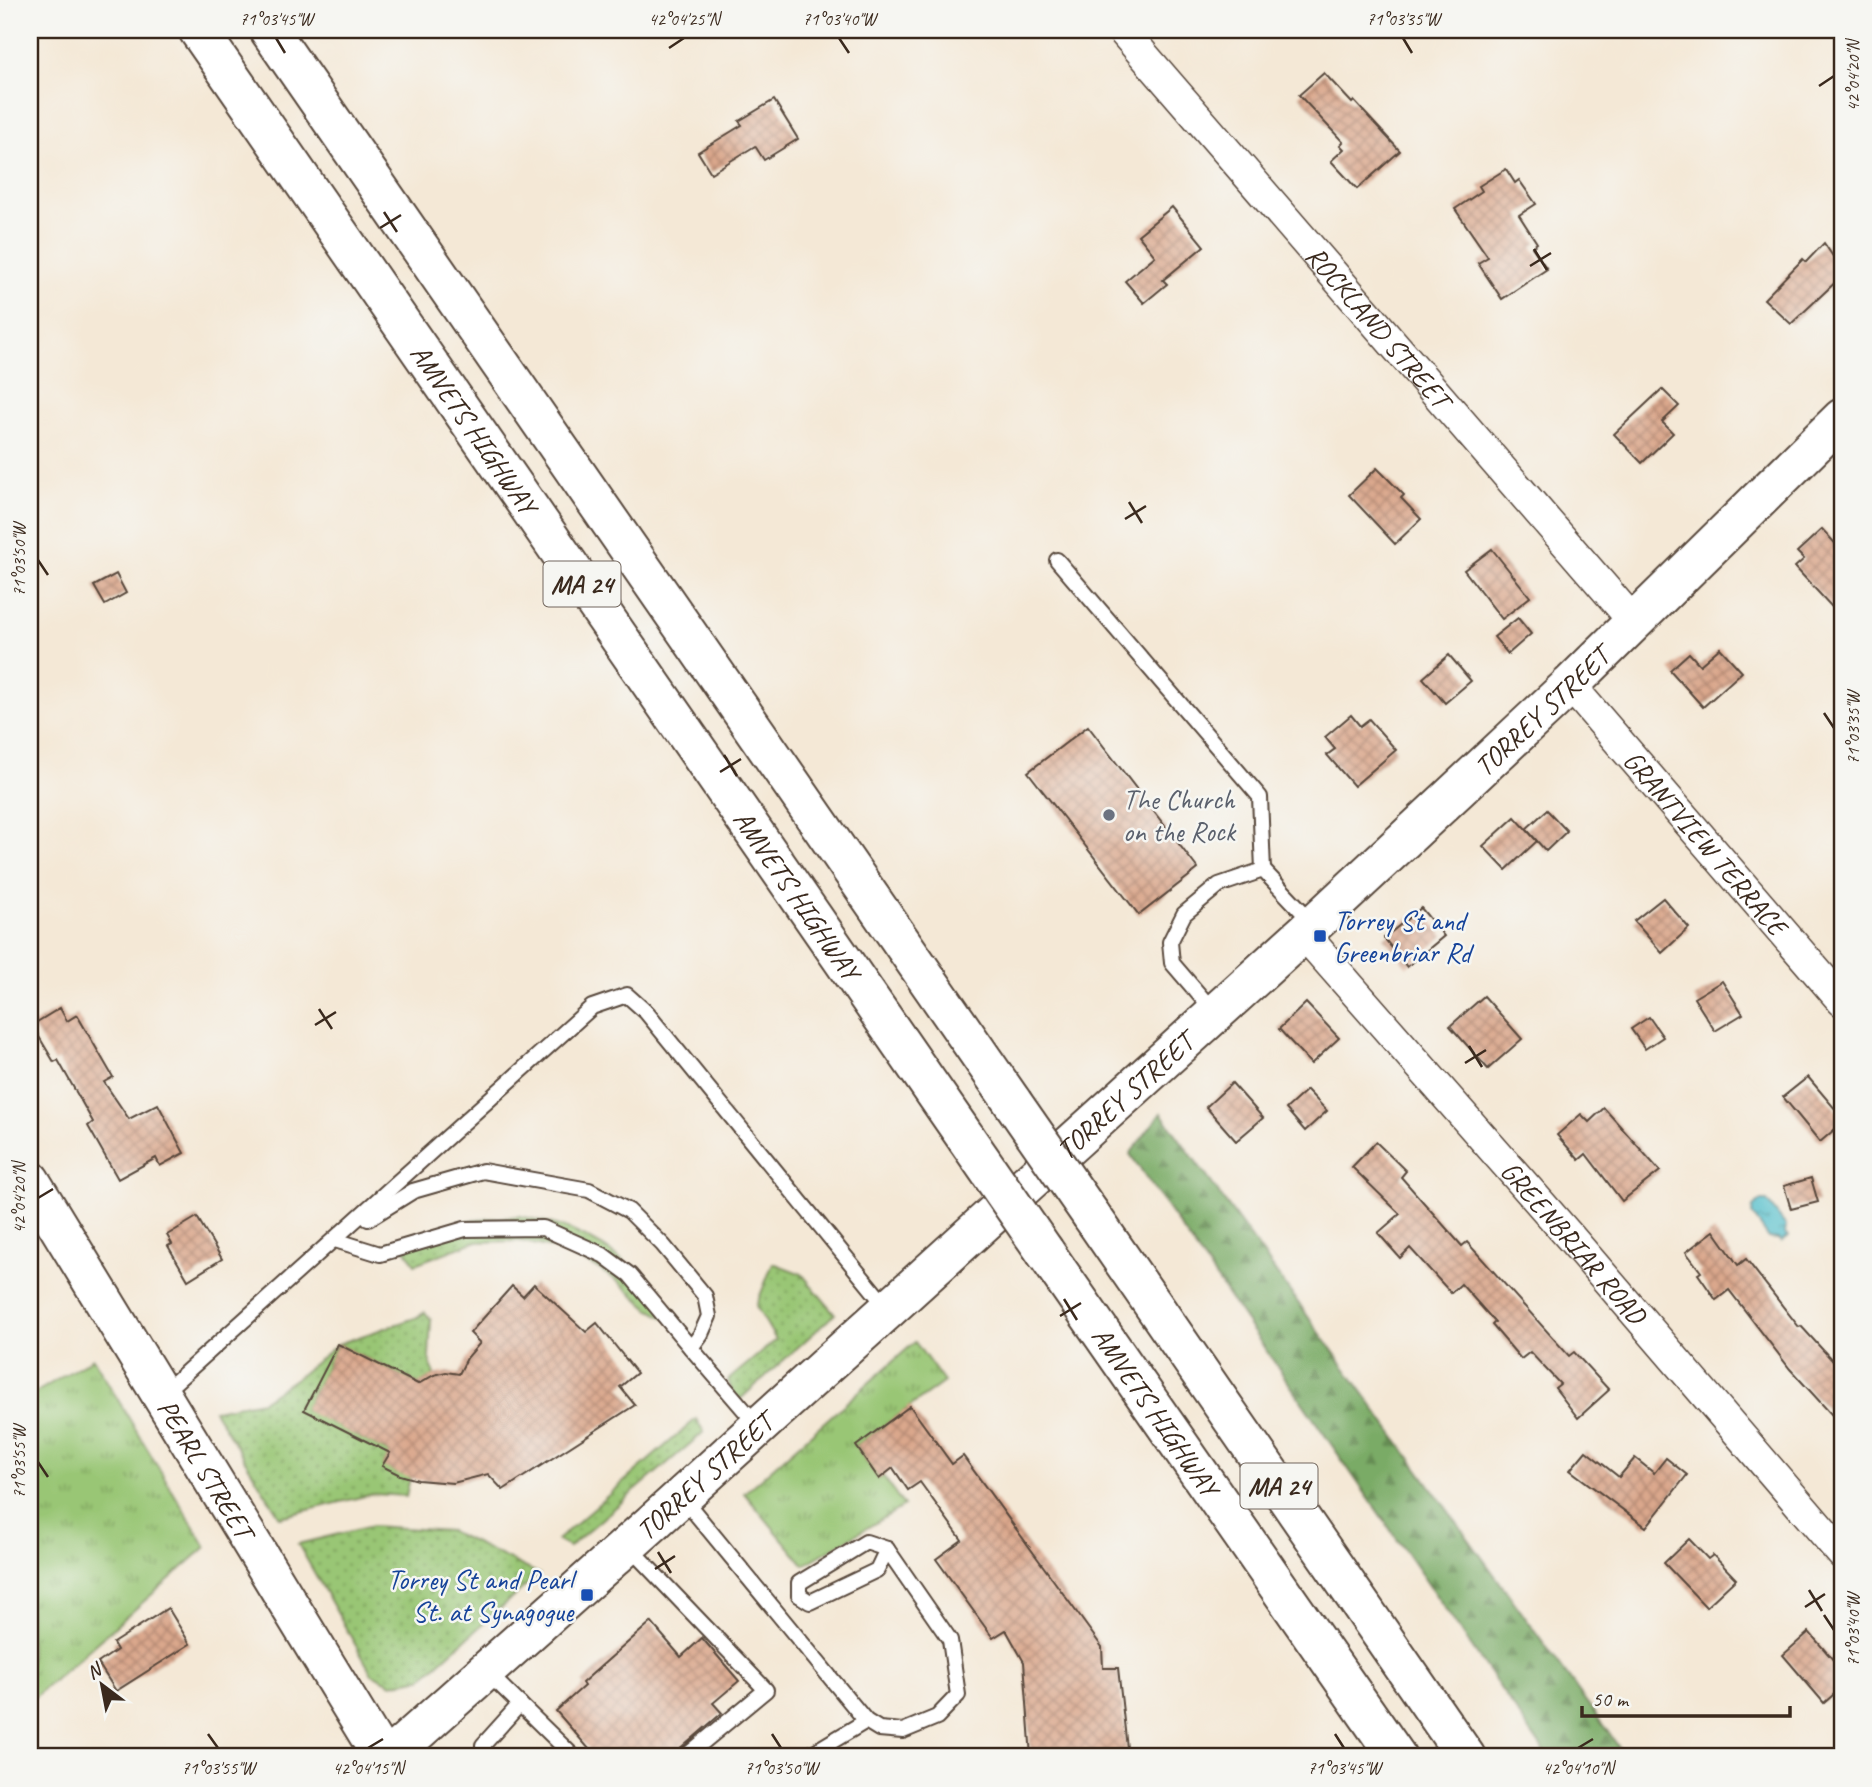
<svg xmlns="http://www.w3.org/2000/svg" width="1872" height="1787" font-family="Caveat,sans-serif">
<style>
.grass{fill:url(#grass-dots);stroke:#6a7849;stroke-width:2}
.forest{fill:url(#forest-firs);stroke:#5a6a42;stroke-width:2}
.park{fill:url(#park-tufts);stroke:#6a7849;stroke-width:2}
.water{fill:url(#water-ripples);stroke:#467474;stroke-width:2}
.building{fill:url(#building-cross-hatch)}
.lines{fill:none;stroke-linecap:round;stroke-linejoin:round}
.lane-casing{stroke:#57463a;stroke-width:18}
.street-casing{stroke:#57463a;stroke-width:33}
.secondary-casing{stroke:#57463a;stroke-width:42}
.highway-casing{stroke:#57463a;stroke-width:42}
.lane{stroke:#fff;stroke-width:14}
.street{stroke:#fff;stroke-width:30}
.secondary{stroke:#fff;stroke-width:38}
.highway{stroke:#fff;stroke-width:38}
.highway-bridge-casing{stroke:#57463a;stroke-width:42;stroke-linecap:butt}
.highway-bridge{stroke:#fff;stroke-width:38}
.ticks{fill:none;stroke:#3b2a1e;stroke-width:2.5}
.worship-dot{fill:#6b7280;stroke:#f6f6f2;stroke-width:2.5}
.transit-dot{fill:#1a4fb4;stroke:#f6f6f2;stroke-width:2.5}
.labels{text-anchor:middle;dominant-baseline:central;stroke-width:5;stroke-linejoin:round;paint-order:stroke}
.shield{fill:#f6f6f2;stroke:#73675e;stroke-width:2}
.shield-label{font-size:26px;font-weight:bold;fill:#3b2a1e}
.street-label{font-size:28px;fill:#3b2a1e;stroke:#f6f6f2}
.worship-label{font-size:28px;fill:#5b616d;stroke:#f6f6f2;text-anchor:start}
.transit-label{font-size:28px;fill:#164399;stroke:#f6f6f2;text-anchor:start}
.neatline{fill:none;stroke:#3b2a1e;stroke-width:2.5}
.ticks-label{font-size:18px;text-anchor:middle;fill:#3b2a1e}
</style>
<defs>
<pattern id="grass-dots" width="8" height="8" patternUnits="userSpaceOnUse" patternTransform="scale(1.75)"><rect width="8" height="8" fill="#99c674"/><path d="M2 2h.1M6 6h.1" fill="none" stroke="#7ea15f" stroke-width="1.8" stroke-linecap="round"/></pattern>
<pattern id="forest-firs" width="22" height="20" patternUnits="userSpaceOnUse" patternTransform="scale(1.75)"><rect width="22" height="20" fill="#7aab66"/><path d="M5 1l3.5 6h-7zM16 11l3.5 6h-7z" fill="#658b53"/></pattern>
<pattern id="park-tufts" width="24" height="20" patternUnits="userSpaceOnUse" patternTransform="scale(1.75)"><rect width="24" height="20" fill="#99c674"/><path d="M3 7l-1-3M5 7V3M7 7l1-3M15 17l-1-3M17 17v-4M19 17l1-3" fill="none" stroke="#7ea15f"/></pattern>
<pattern id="water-ripples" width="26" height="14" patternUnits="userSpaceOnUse" patternTransform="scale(1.75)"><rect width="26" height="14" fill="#51becb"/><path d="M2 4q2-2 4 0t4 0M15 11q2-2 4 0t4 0" fill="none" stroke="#449ba4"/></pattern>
<pattern id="building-cross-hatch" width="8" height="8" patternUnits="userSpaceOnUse" patternTransform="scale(1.75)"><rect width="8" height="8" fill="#daa78c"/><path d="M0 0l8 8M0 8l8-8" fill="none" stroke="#b28872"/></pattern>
</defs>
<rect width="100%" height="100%" fill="#f6f6f2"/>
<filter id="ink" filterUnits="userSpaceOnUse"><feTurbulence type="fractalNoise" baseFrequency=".0143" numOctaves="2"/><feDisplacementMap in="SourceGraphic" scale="14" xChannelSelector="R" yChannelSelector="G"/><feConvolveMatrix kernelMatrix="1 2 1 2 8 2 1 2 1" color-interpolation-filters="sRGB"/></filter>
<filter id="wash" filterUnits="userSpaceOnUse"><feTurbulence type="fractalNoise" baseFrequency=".00686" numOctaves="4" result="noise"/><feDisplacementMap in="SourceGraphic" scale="28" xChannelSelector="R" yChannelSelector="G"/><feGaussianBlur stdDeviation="1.57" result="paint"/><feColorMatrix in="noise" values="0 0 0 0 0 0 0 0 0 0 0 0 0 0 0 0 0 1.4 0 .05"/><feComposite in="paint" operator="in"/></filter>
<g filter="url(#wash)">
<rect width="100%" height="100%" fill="#f4e8d6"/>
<g class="grass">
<path d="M521,1216C536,1220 554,1223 568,1229C619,1250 652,1282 681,1327L649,1309L620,1283L597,1268L556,1249L519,1241L474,1242L415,1264L403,1246L471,1220Z"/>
<polygon points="773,1263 802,1274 835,1314 736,1403 728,1380 776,1340 756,1306"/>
<polygon points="425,1312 431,1320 429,1357 434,1375 420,1385 338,1344 305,1409 390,1453 383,1466 410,1477 406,1496 373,1494 280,1517 214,1410 262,1401 299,1376 338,1344 418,1317"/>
<polygon points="696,1419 704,1432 569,1547 557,1540"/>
<polygon points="372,1526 450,1531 539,1574 422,1678 392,1684 372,1674 298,1544"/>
</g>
<polygon class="forest" points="1161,1113 1626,1757 1548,1757 1130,1154"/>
<g class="park">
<polygon points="915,1342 944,1382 856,1446 879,1479 883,1476 904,1506 804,1565 744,1493"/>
<polygon points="93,1358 206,1547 30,1701 30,1396"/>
</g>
<polygon class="water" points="1761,1201 1767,1201 1786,1226 1785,1234 1788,1237 1781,1242 1778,1239 1769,1238 1752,1214 1753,1207"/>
<g id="blocks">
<g class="building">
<polygon points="1324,73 1352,103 1354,101 1400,151 1357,189 1331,161 1344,149 1340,145 1343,142 1299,95"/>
<polygon points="774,100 798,139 764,160 755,146 711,173 698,152 742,125 739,121"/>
<polygon points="1506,169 1515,183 1519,180 1536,204 1519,215 1537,243 1532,247 1547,269 1502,299 1478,263 1488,257 1455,209 1482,191 1479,186"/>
<polygon points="1172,207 1204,246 1163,280 1167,284 1144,303 1125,281 1155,256 1138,235"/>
<polygon points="1824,243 1842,270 1842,276 1791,324 1764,299 1803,259 1806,262"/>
<polygon points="1662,389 1679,406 1662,422 1673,433 1642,463 1614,434"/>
<polygon points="1377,468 1404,495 1401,498 1421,519 1395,544 1349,495"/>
<polygon points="1822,529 1842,551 1842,618 1795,567 1804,559 1797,552"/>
<polygon points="1492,549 1530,597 1502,619 1464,570"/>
<polygon points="116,574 126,593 105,605 94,586"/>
<polygon points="1518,618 1531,634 1508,654 1494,637"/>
<polygon points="1720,648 1742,672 1703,707 1670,670 1689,653 1700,665"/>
<polygon points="1449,655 1471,681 1445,703 1423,678"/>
<polygon points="1351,715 1360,726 1369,719 1396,750 1354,786 1327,755 1335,749 1325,737"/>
<polygon points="1088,726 1198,869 1139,915 1028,772"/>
<polygon points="1547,810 1567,831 1546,851 1526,829"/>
<polygon points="1515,817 1537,841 1506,870 1483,846"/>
<polygon points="1663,898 1689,928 1662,953 1634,921"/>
<polygon points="1421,908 1444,936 1407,967 1384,938"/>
<polygon points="1722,981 1743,1014 1715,1031 1694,998"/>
<polygon points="1484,996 1522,1039 1488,1069 1450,1026"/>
<polygon points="1306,1003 1339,1038 1311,1064 1279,1029"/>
<polygon points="60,1008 67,1021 77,1015 113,1077 104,1082 129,1119 158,1104 184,1153 160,1166 156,1158 118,1179 88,1126 93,1122 58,1060 54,1062 32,1025"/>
<polygon points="1649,1017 1663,1037 1645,1049 1631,1029"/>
<polygon points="1808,1077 1842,1117 1842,1123 1820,1142 1783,1097"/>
<polygon points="1232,1083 1263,1118 1236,1141 1206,1107"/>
<polygon points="1307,1090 1327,1111 1305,1131 1286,1109"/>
<polygon points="1604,1108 1660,1171 1622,1201 1586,1154 1579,1160 1557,1135 1581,1114 1589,1122"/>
<polygon points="1376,1142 1406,1171 1401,1177 1462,1246 1467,1242 1569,1356 1574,1352 1609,1390 1578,1418 1555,1388 1560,1384 1530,1352 1521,1359 1492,1325 1495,1322 1461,1284 1451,1293 1410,1248 1400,1258 1378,1233 1400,1214 1352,1167"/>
<polygon points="1811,1178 1818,1202 1791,1209 1784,1186"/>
<polygon points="197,1217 222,1259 188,1280 168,1246 172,1244 167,1235"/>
<polygon points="1714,1231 1738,1265 1746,1259 1799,1327 1801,1326 1842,1371 1842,1426 1790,1369 1729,1290 1716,1300 1698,1274 1701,1272 1686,1252"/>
<polygon points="534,1284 586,1332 597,1323 637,1373 620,1387 635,1405 503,1490 488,1474 453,1483 418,1480 400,1475 382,1466 390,1453 304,1410 338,1344 418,1384 434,1375 446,1372 459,1374 467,1358 480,1343 470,1333 512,1286 523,1296"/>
<polygon points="910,1406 952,1464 963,1456 1102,1647 1103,1668 1118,1668 1128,1757 1031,1757 1024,1662 1006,1630 993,1638 936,1559 962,1540 920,1482 908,1490 893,1468 879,1479 856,1446"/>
<polygon points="1586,1451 1619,1477 1635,1458 1654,1473 1666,1458 1687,1475 1646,1527 1570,1470"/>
<polygon points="1689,1539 1708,1559 1713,1555 1736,1579 1706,1607 1664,1563"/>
<polygon points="168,1608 190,1644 116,1691 98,1663 117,1650 113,1643"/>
<polygon points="651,1622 681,1657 702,1638 739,1681 713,1703 722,1713 671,1757 596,1757 556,1711 584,1686 582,1683"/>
<polygon points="1809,1632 1842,1670 1842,1687 1824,1703 1783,1655"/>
</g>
</g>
</g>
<g filter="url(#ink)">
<use href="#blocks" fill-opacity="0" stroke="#57463a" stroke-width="2"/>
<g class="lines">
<g class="lane-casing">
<g id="lane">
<polyline points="1057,560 1260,797 1263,870"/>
<polyline points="1214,1012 1172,963 1170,942 1184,914 1219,885 1263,870 1313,923"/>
<polyline points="368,1219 413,1191 483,1171 589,1190 629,1211 663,1245 705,1296 709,1316 701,1334 691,1348 758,1426"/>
<polyline points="335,1240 380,1254 465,1229 543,1228 603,1255 630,1275 691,1348"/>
<polyline points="163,1393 592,1007 627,995 646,1012 888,1309"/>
<polyline points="682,1497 866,1721 879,1729 903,1731 937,1717 958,1695 950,1640 887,1549 866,1542 799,1583 799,1595"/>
<polyline points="629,1547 766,1690 685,1757"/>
<polyline points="799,1595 810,1602 877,1570 887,1549"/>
<polyline points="488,1673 574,1757"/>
<polyline points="486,1757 483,1745 520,1704"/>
<polyline points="806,1757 866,1721"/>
</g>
</g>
<g class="street-casing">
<g id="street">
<path id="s1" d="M1122,30L1634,622"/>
<path id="s2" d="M1570,685L1842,1001"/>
<path id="s3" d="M1303,933L1570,1237L1842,1554"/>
</g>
</g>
<g class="secondary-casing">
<g id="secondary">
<path id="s4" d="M30,1180L382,1757"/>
<path id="s5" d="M389,1757L649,1526L1314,924L1570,685L1842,418"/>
</g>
</g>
<g class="highway-casing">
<g id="highway">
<path id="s6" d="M198,30L966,1138"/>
<polyline points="269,30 1013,1103"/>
<polyline points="1091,1215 1466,1757"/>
<path id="s7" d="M1045,1252L1397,1757"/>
</g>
</g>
<use href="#lane" class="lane"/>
<use href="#street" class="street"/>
<use href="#secondary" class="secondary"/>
<use href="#highway" class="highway"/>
<g class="highway-bridge-casing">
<g id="highway-bridge">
<polyline points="1013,1103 1091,1215"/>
<polyline points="966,1138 1045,1252"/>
</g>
</g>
<use href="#highway-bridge" class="highway-bridge"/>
</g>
</g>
<path class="ticks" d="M276,38L285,53M839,38L849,53M1403,38L1412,53M669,48L684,38M1819,86L1834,76M384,212L397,232M380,228L401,215M1534,249L1547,270M1530,266L1551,253M1129,502L1142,523M1125,519L1146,506M38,560L48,575M1824,713L1834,728M724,755L737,776M720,772L741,759M319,1009L332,1029M315,1025L336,1012M1469,1046L1482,1067M1465,1063L1486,1050M38,1198L53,1189M1064,1299L1077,1320M1060,1316L1081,1303M38,1462L48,1477M658,1552L671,1573M655,1569L675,1556M1809,1590L1822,1611M1805,1607L1825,1594M1824,1615L1834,1630M208,1734L218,1748M772,1734L781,1748M1335,1734L1344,1748M368,1748L383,1739M1578,1748L1593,1739"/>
<circle class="worship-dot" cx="1109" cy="815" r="7"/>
<g class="transit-dot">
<rect x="1313" y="929" width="14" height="14" rx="3.5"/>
<rect x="580" y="1588" width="14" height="14" rx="3.5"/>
</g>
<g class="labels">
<g class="shield">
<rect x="543.5" y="561.5" width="77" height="45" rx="5"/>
<rect x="1240.5" y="1463.5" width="77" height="45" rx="5"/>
</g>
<g class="shield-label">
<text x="582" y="584">MA 24</text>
<text x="1279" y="1486">MA 24</text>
</g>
<g class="street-label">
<text stroke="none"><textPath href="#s1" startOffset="392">ROCKLAND STREET</textPath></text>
<text stroke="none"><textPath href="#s6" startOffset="485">AMVETS HIGHWAY</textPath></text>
<text stroke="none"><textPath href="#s5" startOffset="1556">TORREY STREET</textPath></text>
<text stroke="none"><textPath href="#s2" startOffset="208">GRANTVIEW TERRACE</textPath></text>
<text stroke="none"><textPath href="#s6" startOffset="1052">AMVETS HIGHWAY</textPath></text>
<text stroke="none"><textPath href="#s5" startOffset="989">TORREY STREET</textPath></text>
<text stroke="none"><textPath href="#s3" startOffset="411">GREENBRIAR ROAD</textPath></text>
<text stroke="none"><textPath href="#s7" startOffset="194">AMVETS HIGHWAY</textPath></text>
<text stroke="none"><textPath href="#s4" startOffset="338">PEARL STREET</textPath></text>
<text stroke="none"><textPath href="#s5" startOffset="422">TORREY STREET</textPath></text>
</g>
<g class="worship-label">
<text x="1123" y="799">The Church<tspan x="1123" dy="32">on the Rock</tspan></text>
</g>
<g class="transit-label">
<text x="1334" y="920">Torrey St and<tspan x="1334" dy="32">Greenbriar Rd</tspan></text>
<text x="573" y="1579" text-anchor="end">Torrey St and Pearl<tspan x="573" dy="32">St. at Synagogue</tspan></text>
</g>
</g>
<rect width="1872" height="1787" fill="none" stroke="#f6f6f2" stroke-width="77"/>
<g transform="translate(102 1685) rotate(328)" stroke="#f6f6f2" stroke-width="5" paint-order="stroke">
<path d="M0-5L12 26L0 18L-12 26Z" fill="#3b2a1e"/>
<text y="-10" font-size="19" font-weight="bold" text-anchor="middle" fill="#3b2a1e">N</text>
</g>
<path d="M1582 1706v10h208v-10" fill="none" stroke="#3b2a1e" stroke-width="3.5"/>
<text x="1592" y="1706" font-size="21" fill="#3b2a1e" stroke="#f6f6f2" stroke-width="5" paint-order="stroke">50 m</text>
<rect x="38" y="38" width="1796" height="1710" class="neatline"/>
<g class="ticks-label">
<text x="276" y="25">71°03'45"W</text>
<text x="684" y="25">42°04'25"N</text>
<text x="839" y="25">71°03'40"W</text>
<text x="1403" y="25">71°03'35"W</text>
<text transform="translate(1853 76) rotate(-90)" y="6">42°04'20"N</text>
<text transform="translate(19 560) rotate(-90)" y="6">71°03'50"W</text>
<text transform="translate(1853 728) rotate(-90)" y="6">71°03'35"W</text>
<text transform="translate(19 1198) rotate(-90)" y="6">42°04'20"N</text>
<text transform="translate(19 1462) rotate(-90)" y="6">71°03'55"W</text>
<text transform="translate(1853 1630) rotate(-90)" y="6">71°03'40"W</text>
<text x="218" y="1774">71°03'55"W</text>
<text x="368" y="1774">42°04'15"N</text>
<text x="781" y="1774">71°03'50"W</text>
<text x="1344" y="1774">71°03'45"W</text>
<text x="1578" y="1774">42°04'10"N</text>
</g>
</svg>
